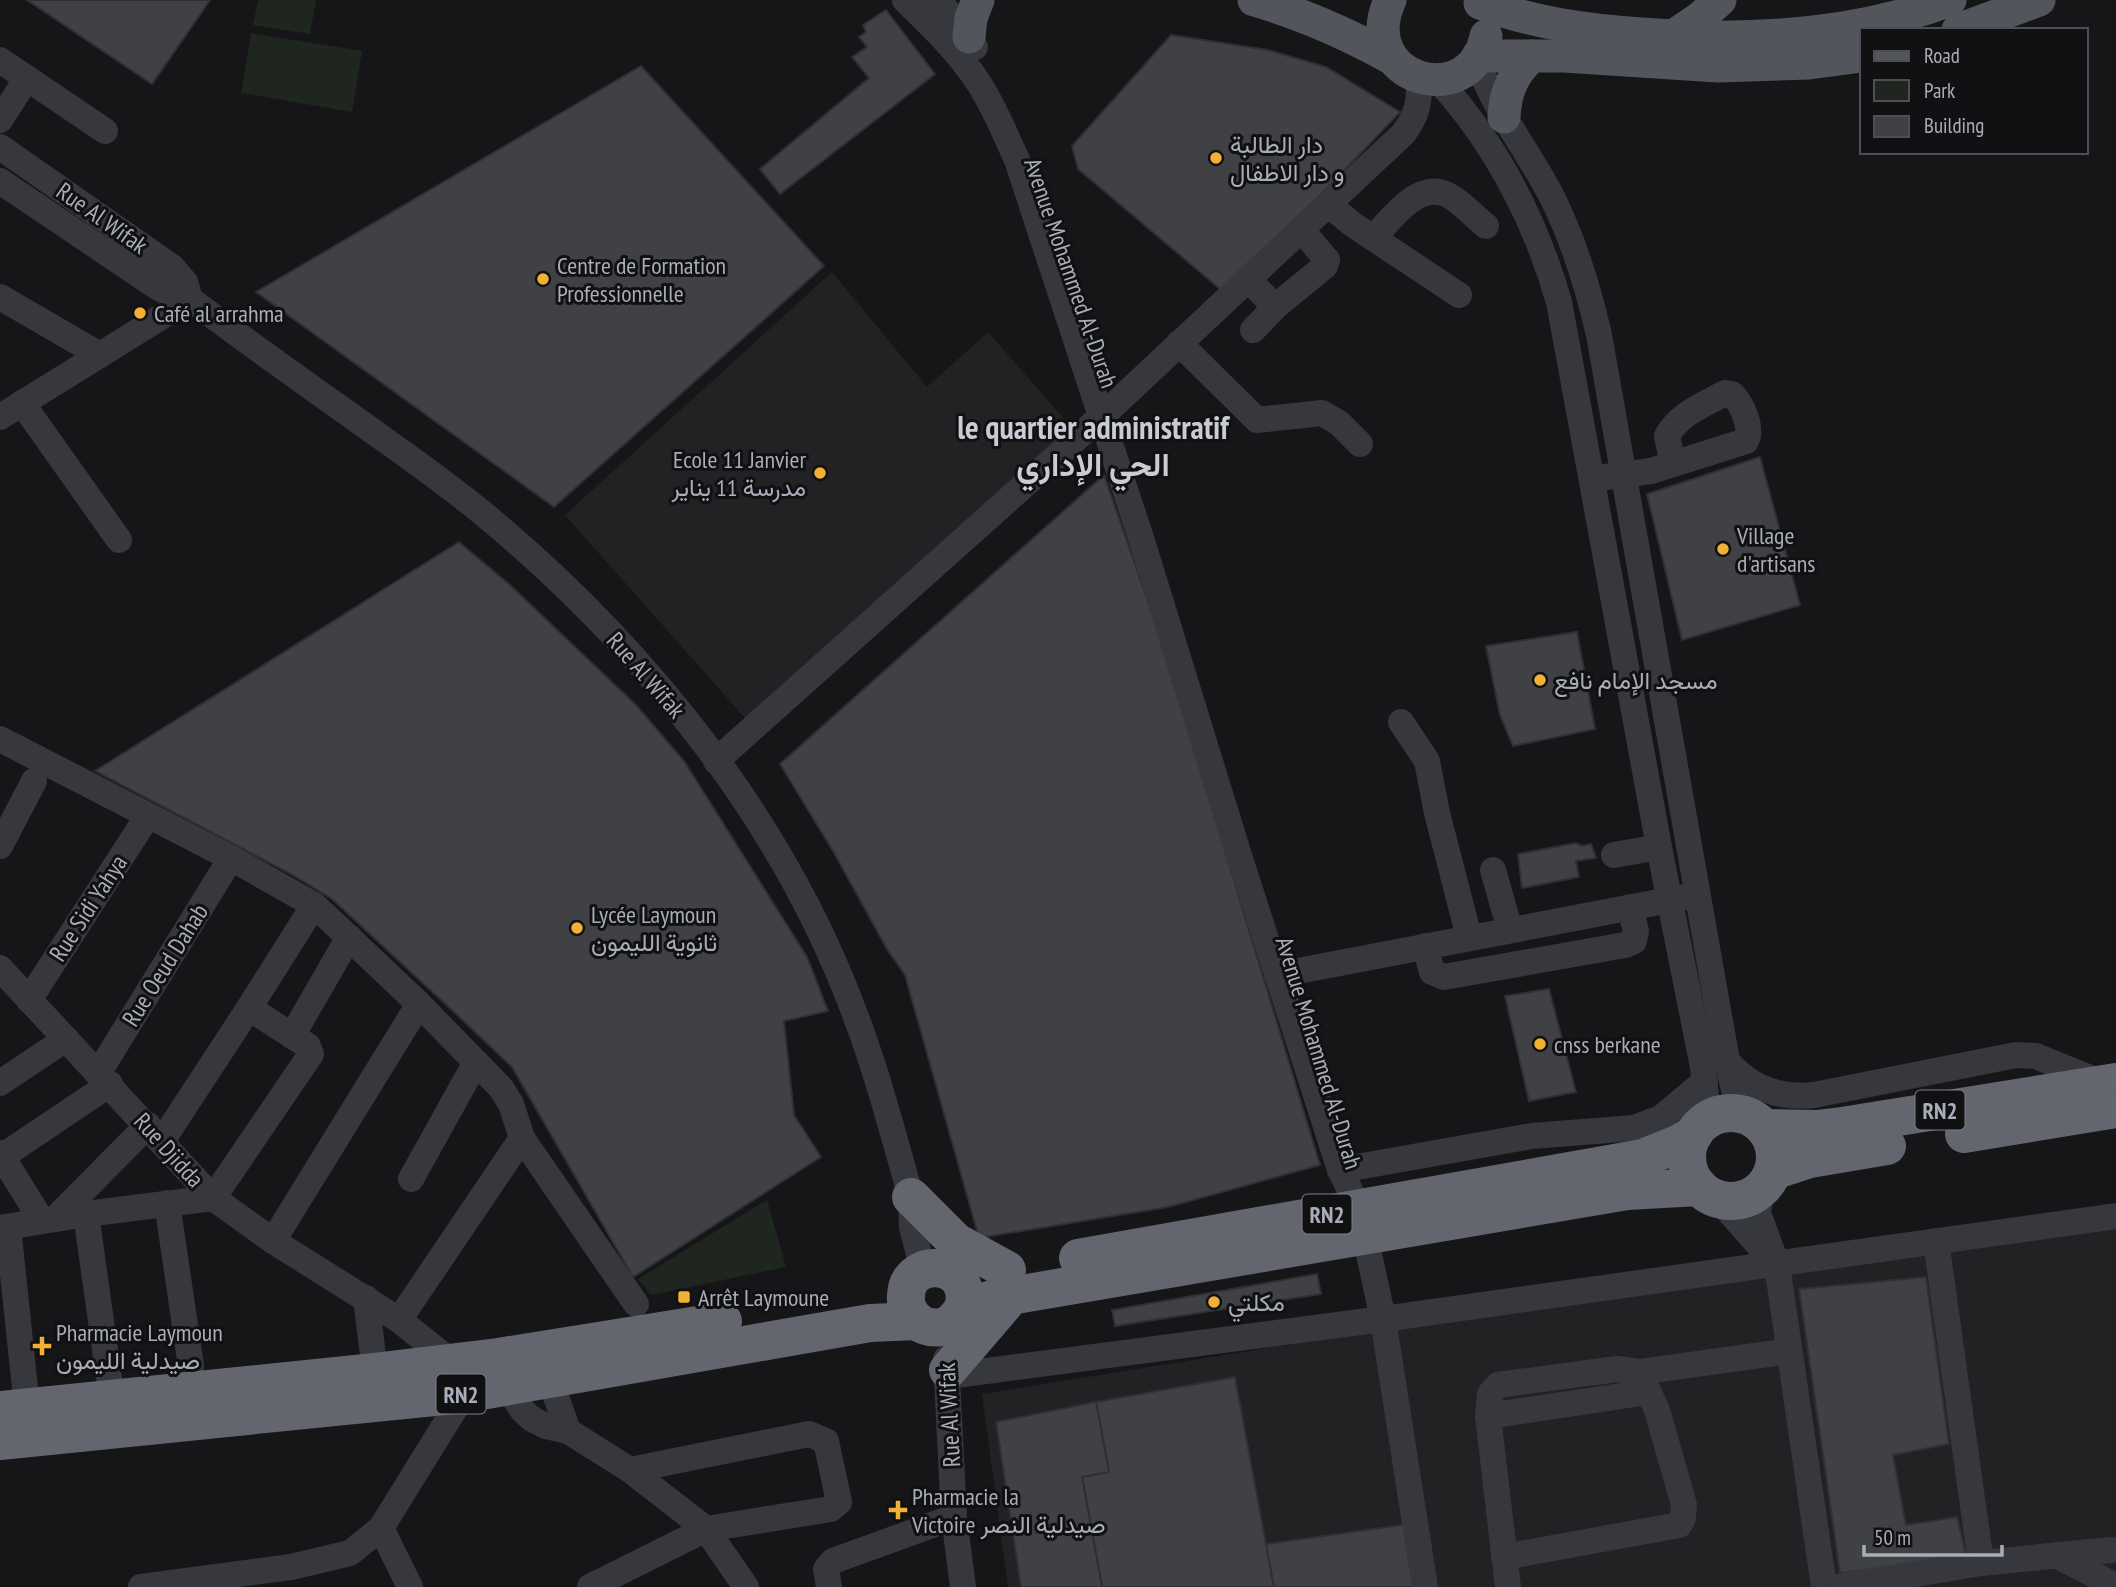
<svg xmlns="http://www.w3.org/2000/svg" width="2116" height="1587" font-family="'PT Sans Narrow',Vazirmatn,sans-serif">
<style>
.built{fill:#222225}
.green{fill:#1e261f}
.building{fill:#404145;stroke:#303034;stroke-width:2}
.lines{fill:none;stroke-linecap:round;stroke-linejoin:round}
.minor{stroke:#37383d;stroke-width:26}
.major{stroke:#53555c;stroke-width:33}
.highway{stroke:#63666e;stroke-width:38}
.poi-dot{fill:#f2b134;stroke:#111113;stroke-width:2.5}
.labels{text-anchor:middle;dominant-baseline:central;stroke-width:6;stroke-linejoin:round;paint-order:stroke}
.shield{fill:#111113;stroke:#7b7e86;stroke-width:2}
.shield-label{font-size:23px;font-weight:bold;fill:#a8adb8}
.poi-label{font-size:24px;fill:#a8adb8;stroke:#111113;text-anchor:start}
.street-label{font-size:24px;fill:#a8adb8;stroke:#111113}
.district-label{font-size:32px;font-weight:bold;fill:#c9ccd4;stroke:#111113}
</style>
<rect width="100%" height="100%" fill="#161618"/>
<g class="built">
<polygon points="832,272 927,387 988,332 1074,430 752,726 565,515"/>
<polygon points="2116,1211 2116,1587 1008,1587 982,1394"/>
</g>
<g class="green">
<polygon points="258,0 316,0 310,34 253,25"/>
<polygon points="251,33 362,51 352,112 241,93"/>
<polygon points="767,1200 786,1267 651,1295 638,1279"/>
</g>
<g class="building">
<polygon points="27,0 210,0 152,84"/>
<polygon points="886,10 935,74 780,194 760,169 869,78 852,57 867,47 859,37 866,32 863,25"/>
<polygon points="1171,35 1268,50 1326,67 1400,112 1226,294 1078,169 1072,146"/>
<polygon points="641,66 824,266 554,507 256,292"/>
<polygon points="1760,457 1800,605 1682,640 1647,494"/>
<polygon points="1104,475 1161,639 1320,1165 1168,1207 979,1238 905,975 887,949 833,851 780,764"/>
<polygon points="459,542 510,585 636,705 684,761 807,957 828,1011 784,1021 794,1115 821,1157 633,1277 512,1067 453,1011 332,899 293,875 95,771"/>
<polygon points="1577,632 1595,729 1513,746 1500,715 1486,646"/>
<polygon points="1576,843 1582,846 1591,844 1596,858 1576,861 1579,877 1522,888 1518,854"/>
<polygon points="1549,989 1576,1092 1529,1101 1505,996"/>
<polygon points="1317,1274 1321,1294 1115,1326 1112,1310"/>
<polygon points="1926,1277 1949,1444 1893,1455 1906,1525 1957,1517 1967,1559 1840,1573 1799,1289"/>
<polygon points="1235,1377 1274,1587 1102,1587 1082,1477 1109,1472 1096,1402"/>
<polygon points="1096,1402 1109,1472 1082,1477 1102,1587 1021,1587 996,1422"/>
<polygon points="1409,1524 1418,1587 1274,1587 1266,1544"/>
</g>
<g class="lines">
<g class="minor">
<path d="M905,0C931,26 958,51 978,82C994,106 1005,134 1017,160L1141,538L1238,852L1340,1170L1359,1208"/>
<polyline points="937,0 956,20 975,47"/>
<polyline points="0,60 105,131"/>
<path d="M1476,60C1485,80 1493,100 1505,118C1521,145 1538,170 1552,197C1574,241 1588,287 1599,335L1727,1061L1734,1089L1745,1116"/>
<path d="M1438,80C1496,144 1535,219 1559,302L1659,847L1703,1067L1706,1096L1702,1125"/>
<polyline points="0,120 27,78"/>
<polyline points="0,147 172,267 185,282 190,299"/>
<path d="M0,181L157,287L178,297L190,299C252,346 315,390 378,435C417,463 456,490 492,521C647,651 782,820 853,1009C877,1071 893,1134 911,1197L919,1211"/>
<polyline points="1328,204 1352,224 1459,295"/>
<path d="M1373,238C1390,221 1415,184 1443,193C1455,196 1476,218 1486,226"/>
<polyline points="1248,279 1275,307 1325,266 1327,260 1301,229"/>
<polyline points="0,297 100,355"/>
<polyline points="1253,330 1275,307"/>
<polyline points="1179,343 1257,420 1322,413 1339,423 1360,444"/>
<polyline points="22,403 119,540"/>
<polyline points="0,417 190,299"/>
<path d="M1606,477L1651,471L1746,441C1753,428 1742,404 1732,394L1725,393C1703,405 1679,414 1667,436L1673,464"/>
<polyline points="1401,722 1427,761 1437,813 1469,937"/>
<polyline points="0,739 231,858 314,905 326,916 419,1004 501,1088 511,1104 522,1138 636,1304"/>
<path d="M716,761L1115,404L1403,134C1417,116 1421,100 1418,77"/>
<polyline points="0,846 34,781"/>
<polyline points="1614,855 1659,847"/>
<polyline points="1493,870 1510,930"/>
<polyline points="1425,946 1432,972 1444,977 1625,945 1634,941 1636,931 1630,907"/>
<polyline points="0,968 213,1198 273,1241 399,1320 453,1363"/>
<polyline points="1277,975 1685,897"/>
<polyline points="29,1000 147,817"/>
<polyline points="292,1036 349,937"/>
<path d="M1727,1061C1750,1088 1779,1099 1814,1095L2016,1055L2036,1056L2100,1082"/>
<polyline points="99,1072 231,858"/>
<polyline points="0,1083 66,1039"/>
<polyline points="162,1141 249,1008"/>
<polyline points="0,1153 42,1221"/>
<polyline points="0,1158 110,1084"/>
<polyline points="1340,1170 1532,1136 1634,1128 1661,1118 1705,1081"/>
<polyline points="411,1179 476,1062"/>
<polyline points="1761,1190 1758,1213 1777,1265 1824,1587"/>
<polyline points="911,1197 912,1227 923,1270"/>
<polyline points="1718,1199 1768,1256"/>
<polyline points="167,1203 191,1366"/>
<polyline points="86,1214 109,1378"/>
<polyline points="55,1219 148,1125"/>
<polyline points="8,1227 27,1407"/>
<polyline points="0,1228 86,1214 213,1198 311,1054 308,1046 249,1008 314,905"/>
<polyline points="1365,1236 1383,1319 1425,1587"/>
<polyline points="273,1241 419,1004"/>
<polyline points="1936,1241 1981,1563"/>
<polyline points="366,1298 375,1372"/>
<polyline points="399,1320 522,1138"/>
<polyline points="946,1359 954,1517 963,1587"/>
<polyline points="948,1376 1383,1319 2116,1216"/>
<polyline points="550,1379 568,1431"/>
<polyline points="506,1386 523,1411 532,1419 546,1426 568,1431 630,1470 706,1529 746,1587"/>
<polyline points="1488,1416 1648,1392"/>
<polyline points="381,1528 410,1587"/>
<polyline points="2056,1555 2108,1582"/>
<polyline points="1504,1557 1679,1525 1683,1518 1684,1505 1657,1410 1639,1372"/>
<polyline points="141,1587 291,1567 350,1553 381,1528 464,1394"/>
<polyline points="590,1587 706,1529 831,1509 839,1502 826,1441 809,1434 630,1470"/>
<polyline points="829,1587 826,1569 833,1561 954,1517"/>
<polyline points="1508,1587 1488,1416 1490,1394 1498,1385 1617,1369 1639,1372 1789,1351"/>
<polyline points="1837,1587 1981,1563 2111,1550"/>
</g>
<g class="major">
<path d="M1254,0C1303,14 1348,34 1393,59"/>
<path d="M1390,0C1354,80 1471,113 1486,36"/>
<path d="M1480,3C1533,23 1585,30 1641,34C1745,42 1852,37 1950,0"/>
<polyline points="1958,30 2039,0"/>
<polyline points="969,37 971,18 978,0"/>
<polyline points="1672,37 1700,18 1720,0"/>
<polyline points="1478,56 1564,56 1718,66 1809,63 1862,56"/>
<path d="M1504,117C1505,92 1513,73 1532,56"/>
</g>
<g class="highway">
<circle cx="1731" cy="1157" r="44"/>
<polyline points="1764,1128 1816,1129 1842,1126 2116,1082"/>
<polyline points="1964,1134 2116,1109"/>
<polyline points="1773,1171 1810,1159 1887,1146"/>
<polyline points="911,1197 956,1242 1007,1270"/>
<polyline points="1078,1258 1643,1158 1678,1144 1694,1134"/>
<path d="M962,1312C979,1261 907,1253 906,1296C905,1303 908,1310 912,1316C919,1325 930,1329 941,1327C952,1325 955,1318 962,1311C970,1305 983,1302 992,1299L1627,1191L1699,1187"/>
<polyline points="948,1370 1008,1300"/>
<polyline points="0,1410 375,1372 498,1357 723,1321"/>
<polyline points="0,1441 464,1394 870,1323 917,1321"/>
</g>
</g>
<g class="poi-dot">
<circle cx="1216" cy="158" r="7"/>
<circle cx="543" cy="279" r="7"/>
<circle cx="140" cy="313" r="7"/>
<circle cx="820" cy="473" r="7"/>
<circle cx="1723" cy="549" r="7"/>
<circle cx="1540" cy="680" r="7"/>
<circle cx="577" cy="928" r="7"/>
<circle cx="1540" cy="1044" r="7"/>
<rect x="677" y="1290" width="14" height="14" rx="3.5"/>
<circle cx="1214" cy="1302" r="7"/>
<path d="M38.5 1335.5h7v7h7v7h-7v7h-7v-7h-7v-7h7z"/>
<path d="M894.5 1499.5h7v7h7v7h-7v7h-7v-7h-7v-7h7z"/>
</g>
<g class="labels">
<g class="shield">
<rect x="1915.5" y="1090.5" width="49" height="39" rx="5"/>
<rect x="1302.5" y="1194.5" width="49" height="39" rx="5"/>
<rect x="436.5" y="1374.5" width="49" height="39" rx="5"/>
</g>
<g class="shield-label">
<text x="1940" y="1110">RN2</text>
<text x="1327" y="1214">RN2</text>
<text x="461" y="1394">RN2</text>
</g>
<g class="poi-label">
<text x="1230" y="144">دار الطالبة<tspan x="1230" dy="28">و دار الاطفال</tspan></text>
<text x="557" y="265">Centre de Formation<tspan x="557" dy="28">Professionnelle</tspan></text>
<text x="154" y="313">Café al arrahma</text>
<text x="806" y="459" text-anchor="end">Ecole 11 Janvier<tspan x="806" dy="28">مدرسة 11 يناير</tspan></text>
<text x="1737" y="535">Village<tspan x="1737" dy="28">d'artisans</tspan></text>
<text x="1554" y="680">مسجد الإمام نافع</text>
<text x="591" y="914">Lycée Laymoun<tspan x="591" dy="28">ثانوية الليمون</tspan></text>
<text x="1554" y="1044">cnss berkane</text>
<text x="698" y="1297">Arrêt Laymoune</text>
<text x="1228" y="1302">مكلتي</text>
<text x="56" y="1332">Pharmacie Laymoun<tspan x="56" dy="28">صيدلية الليمون</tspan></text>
<text x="912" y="1496">Pharmacie la<tspan x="912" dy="28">Victoire صيدلية النصر</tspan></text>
</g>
<g class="street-label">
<text transform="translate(102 218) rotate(35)">Rue Al Wifak</text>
<text transform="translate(1071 273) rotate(71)">Avenue Mohammed Al-Durah</text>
<text transform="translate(646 675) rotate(49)">Rue Al Wifak</text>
<text transform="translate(88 908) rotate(-57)">Rue Sidi Yahya</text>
<text transform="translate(165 965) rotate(-58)">Rue Oeud Dahab</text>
<text transform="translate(1319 1053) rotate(73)">Avenue Mohammed Al-Durah</text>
<text transform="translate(169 1150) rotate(48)">Rue Djidda</text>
<text transform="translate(949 1415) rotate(-93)">Rue Al Wifak</text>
</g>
<g class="district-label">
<text x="1093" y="427">le quartier administratif<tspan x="1093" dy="37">الحي الإداري</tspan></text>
</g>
</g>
<rect x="1860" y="28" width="228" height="126" fill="#111113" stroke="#4d4f55" stroke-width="2"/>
<rect x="1874" y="51" width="35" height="10" fill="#53555c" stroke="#4d4f55" stroke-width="2"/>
<text x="1924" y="63" font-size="21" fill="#a8adb8">Road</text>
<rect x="1874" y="80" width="35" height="21" fill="#1e261f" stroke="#4d4f55" stroke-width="2"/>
<text x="1924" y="98" font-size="21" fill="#a8adb8">Park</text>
<rect x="1874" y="116" width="35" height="21" fill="#404145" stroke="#4d4f55" stroke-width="2"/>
<text x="1924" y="133" font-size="21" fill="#a8adb8">Building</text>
<path d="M1864 1545v10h138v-10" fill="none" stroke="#a8adb8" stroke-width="3.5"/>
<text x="1874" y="1545" font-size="21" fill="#a8adb8" stroke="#111113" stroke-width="5" paint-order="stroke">50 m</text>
</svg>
